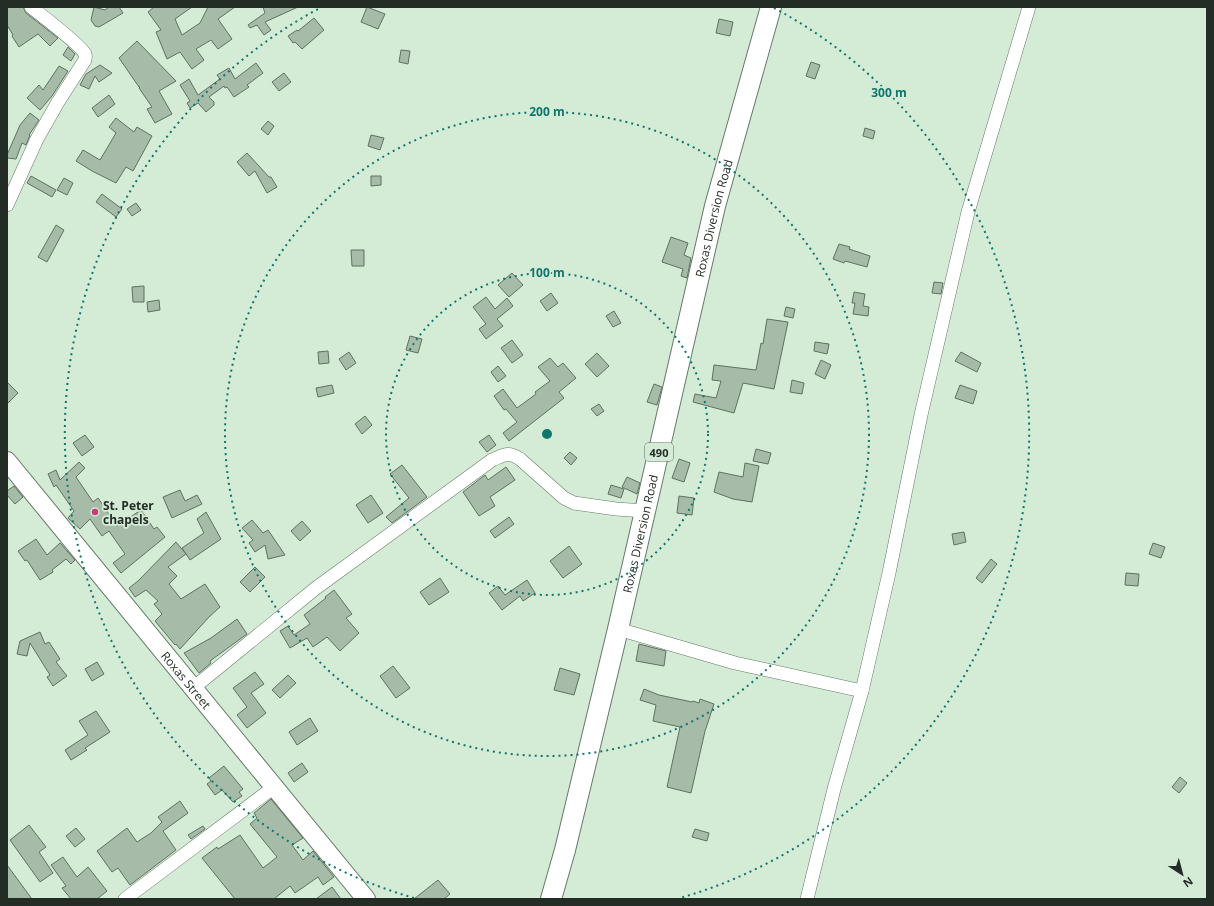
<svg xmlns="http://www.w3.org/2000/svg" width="1214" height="906" font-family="'Open Sans',sans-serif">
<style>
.building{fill:#a6bca8;stroke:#5d725f}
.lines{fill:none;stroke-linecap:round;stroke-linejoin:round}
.street-casing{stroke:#657a67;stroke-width:14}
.secondary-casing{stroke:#657a67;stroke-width:20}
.primary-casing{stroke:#657a67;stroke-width:22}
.street{stroke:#fff;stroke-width:13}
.secondary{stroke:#fff;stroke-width:18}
.primary{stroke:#fff;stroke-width:20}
.ring{fill:none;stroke:#0f766e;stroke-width:2;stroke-dasharray:2 4}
.poi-dot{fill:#c63d78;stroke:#d4ebd6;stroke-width:1.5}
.labels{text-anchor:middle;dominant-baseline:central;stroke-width:3.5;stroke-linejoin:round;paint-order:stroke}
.shield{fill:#d4ebd6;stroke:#59665a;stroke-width:1}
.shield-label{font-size:11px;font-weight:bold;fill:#242d25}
.street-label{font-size:12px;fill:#242d25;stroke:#d4ebd6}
.poi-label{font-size:12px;font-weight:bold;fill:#242d25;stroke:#d4ebd6;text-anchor:start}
.centre{fill:#0f766e;stroke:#d4ebd6;stroke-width:2}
.ring-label{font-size:12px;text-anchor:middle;font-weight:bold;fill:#0f766e;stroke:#d4ebd6;stroke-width:3.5;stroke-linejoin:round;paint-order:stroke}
</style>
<rect width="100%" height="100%" fill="#d4ebd6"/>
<g class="building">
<polygon points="7,7 23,7 26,13 58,38 50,46 38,34 19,47 12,36 13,35 7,25"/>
<polygon points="94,7 105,10 109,7 119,7 123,13 99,27 95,26 91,20"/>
<polygon points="154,7 192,7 175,19 182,35 200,23 208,7 235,7 218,19 232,39 218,49 211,40 196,49 204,60 192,69 180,52 167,59 156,32 161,30 148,12"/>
<polygon points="263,7 298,7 265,22 271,30 264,35 257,25 250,28 248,25 265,13"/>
<polygon points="367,7 385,14 378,29 361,22"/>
<polygon points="314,18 324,30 302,49 295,42 293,43 288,36 297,30 298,31"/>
<polygon points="719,19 733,22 730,36 716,33"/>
<polygon points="137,41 176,81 159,91 172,114 155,123 147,109 152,107 139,88 140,87 139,87 119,58"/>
<polygon points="68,47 75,54 71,61 63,55"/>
<polygon points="401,50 410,51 408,64 399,62"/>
<polygon points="811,62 820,65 815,79 806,76"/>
<polygon points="256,63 263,73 247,85 249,87 234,97 227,87 225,88 224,86 209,97 214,102 214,105 206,112 198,103 190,108 187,103 190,101 180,85 189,79 198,95 220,79 217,75 229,68 235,79"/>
<polygon points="100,65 112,73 99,82 95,76 89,89 80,85 86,74"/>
<polygon points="59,66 68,71 52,96 40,110 27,98 39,85 43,90"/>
<polygon points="284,73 291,82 279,91 272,82"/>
<polygon points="109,95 115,104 98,117 92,108"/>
<polygon points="30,113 39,120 29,135 30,135 26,145 22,143 16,159 7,158 7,155 20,125"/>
<polygon points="116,118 134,132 137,127 152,136 133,171 126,167 116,183 92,171 76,161 83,150 100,160 116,133 109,127"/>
<polygon points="268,121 274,126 268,135 261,129"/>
<polygon points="865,128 875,131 873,139 863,136"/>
<polygon points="371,135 384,138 380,150 368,146"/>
<polygon points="247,153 269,177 271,177 277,187 267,193 255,171 249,176 237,162"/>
<polygon points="31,176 56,190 52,197 27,183"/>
<polygon points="371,176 381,176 381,185 371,186"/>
<polygon points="64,178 73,183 67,195 57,190"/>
<polygon points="102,194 122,209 116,217 96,202"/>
<polygon points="136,203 141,210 132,216 127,209"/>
<polygon points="56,225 64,230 47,262 38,257"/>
<polygon points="671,237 688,243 684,255 691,258 687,278 681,276 683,269 662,262"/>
<polygon points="839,244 850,247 849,249 870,256 867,267 845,261 844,263 833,259"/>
<polygon points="351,250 364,250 364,266 352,266"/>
<polygon points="512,273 523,285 509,297 498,285"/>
<polygon points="934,282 943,283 941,294 932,293"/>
<polygon points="144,286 144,302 133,302 132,287"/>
<polygon points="854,292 865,294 863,306 869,307 868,316 853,314 855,303 852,303"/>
<polygon points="551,293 558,303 547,311 540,301"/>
<polygon points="486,297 495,309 507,298 513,306 497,319 503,326 486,339 479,329 486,324 473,307"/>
<polygon points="159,300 160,310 148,312 147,302"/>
<polygon points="786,307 795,309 793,318 784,316"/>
<polygon points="614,311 621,323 613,327 606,316"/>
<polygon points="767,319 788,322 774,389 743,383 734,413 693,402 695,394 716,398 721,381 712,380 714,365 756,370 761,343 763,344"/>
<polygon points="410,336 422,339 418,353 406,350"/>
<polygon points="512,340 523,355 512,363 501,348"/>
<polygon points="815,342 829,344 827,354 814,351"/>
<polygon points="328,351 329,363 319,364 318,352"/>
<polygon points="349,352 356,363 346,370 339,359"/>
<polygon points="961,352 981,363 977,372 955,361"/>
<polygon points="597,353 609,366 597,377 585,364"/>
<polygon points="550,358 558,367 563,363 576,378 559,392 564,398 509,441 503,433 517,422 506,409 504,410 494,396 503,389 517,408 536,394 535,392 550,381 538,367"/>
<polygon points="821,360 831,365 825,379 815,374"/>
<polygon points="498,366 506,376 498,382 491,372"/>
<polygon points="792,380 804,383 802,394 790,392"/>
<polygon points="7,382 18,393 7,404"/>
<polygon points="654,384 662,387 657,405 647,402"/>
<polygon points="332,385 334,393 318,397 316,388"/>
<polygon points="960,385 977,391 973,404 955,398"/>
<polygon points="599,404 604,411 597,416 591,409"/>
<polygon points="365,416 372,425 362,434 355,424"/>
<polygon points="85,435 94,447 82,456 73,443"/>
<polygon points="489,435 496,445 487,452 479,442"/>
<polygon points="756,449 771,453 768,464 753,461"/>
<polygon points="570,452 577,458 571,465 564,458"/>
<polygon points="679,459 690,463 684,482 672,478"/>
<polygon points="79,462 85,468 76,477 93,502 98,498 117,526 141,510 154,529 157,527 165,537 121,573 113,563 125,554 109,531 102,536 90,519 80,529 68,518 74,511 56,485 54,487 48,474 56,470 60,480"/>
<polygon points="745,463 759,466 752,502 733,499 714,492 719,472 743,477"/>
<polygon points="402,465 427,497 392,523 386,517 409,498 390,474"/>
<polygon points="506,467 515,480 490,497 495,506 479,516 463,492 485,475 488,480"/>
<polygon points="627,477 640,483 637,494 622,487"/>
<polygon points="611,485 624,489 621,498 608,494"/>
<polygon points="14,486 23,497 15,504 7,495 7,491"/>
<polygon points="180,490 185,501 197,495 202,504 172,518 163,497"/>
<polygon points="371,495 383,513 368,523 356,505"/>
<polygon points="679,496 694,498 692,515 677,513"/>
<polygon points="206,512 221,539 190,560 182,548 204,533 197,519"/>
<polygon points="509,517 514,524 495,538 490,531"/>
<polygon points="252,520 263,533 268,530 285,555 268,559 265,545 255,552 249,543 253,540 242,528"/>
<polygon points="302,521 311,531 300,541 291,531"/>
<polygon points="964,532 966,542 954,545 952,534"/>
<polygon points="36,539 47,555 60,543 75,560 71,564 66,559 52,570 53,572 40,580 27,560 25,561 18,551"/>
<polygon points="176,542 186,554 168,567 177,576 169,584 181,599 205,584 220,607 209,617 180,649 176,644 175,645 155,621 162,614 154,604 158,601 146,590 135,597 129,588 138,581"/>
<polygon points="1153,543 1165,547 1161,558 1149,554"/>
<polygon points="569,546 582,564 563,578 550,561"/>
<polygon points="991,559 997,564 982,583 976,578"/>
<polygon points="255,567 265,577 250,592 240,582"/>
<polygon points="1126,573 1139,574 1138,586 1125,585"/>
<polygon points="440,578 449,592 429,605 420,592"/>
<polygon points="527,580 535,593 523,601 520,596 502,610 489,593 498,586 505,595"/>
<polygon points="334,590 352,614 346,618 359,633 340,651 327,637 313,647 307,638 290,648 280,631 288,626 294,635 310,624 304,615 326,598 325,597"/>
<polygon points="237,619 247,634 210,661 211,663 199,673 184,653 211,638"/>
<polygon points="40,632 45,644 49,642 60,659 56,662 67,676 53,686 47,677 50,675 30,643 27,656 17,654 20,641"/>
<polygon points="639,644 666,651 664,666 636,661"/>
<polygon points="97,662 104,674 92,681 85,669"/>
<polygon points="393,666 410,688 396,698 380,676"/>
<polygon points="560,668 580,674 574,695 554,690"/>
<polygon points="255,672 264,684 251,693 266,713 247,728 237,715 247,707 233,688"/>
<polygon points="288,675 296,683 280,698 272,690"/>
<polygon points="644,689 659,695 692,702 693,701 699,703 700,699 714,704 705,731 691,793 667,787 680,727 653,721 656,705 640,700"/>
<polygon points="96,711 110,732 85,748 87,750 71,760 65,750 88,735 79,721"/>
<polygon points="310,718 318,731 297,745 289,732"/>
<polygon points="302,763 308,772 294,782 288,773"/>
<polygon points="224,766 243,789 239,792 242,796 233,802 222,790 215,795 207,784 211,781 209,778"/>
<polygon points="1180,777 1187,783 1179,793 1172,787"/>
<polygon points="271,799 303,838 292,845 303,860 313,851 334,877 323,885 318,877 295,893 290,886 274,899 235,899 202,858 217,847 218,849 240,835 263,868 277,857 250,824 257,818 254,813"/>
<polygon points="180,801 188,813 163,831 176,850 130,885 118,868 112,872 97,851 127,828 137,842 151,833 162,822 158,817"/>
<polygon points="29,825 46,847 39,852 53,873 40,882 10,840"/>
<polygon points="203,826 205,829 191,839 188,835"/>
<polygon points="76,828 85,839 75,847 66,836"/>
<polygon points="695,829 709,833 707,841 692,837"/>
<polygon points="63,857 77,877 88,867 107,891 97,899 71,899 62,888 66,886 51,865"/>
<polygon points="7,865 32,899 7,899"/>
<polygon points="438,880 450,894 444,899 414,899"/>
<polygon points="332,887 341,899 316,899"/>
</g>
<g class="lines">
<g class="street-casing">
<g id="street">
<path d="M7,205L37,139L58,102L85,60C85,58 86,56 85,54C81,45 41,15 31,7"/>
<polyline points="618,629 735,663 862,691"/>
<path d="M192,689L316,588L492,460C504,455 508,451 520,459L564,498L574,503L616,509L645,511"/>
<polyline points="125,899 274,787"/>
<polyline points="807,899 834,789 862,691 889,573 921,415 968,212 1029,7"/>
</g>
</g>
<g class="secondary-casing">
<g id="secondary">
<path id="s1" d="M7,461L366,899"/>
</g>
</g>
<g class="primary-casing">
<g id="primary">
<path id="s2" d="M551,899L565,850L618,629L715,206L771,7"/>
</g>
</g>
<use href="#street" class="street"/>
<use href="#secondary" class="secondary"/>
<use href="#primary" class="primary"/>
</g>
<g class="ring">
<circle cx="547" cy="434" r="161"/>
<circle cx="547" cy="434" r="322"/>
<path d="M414 898A483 483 0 0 1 320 8M774 8A483 483 0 0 1 680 898"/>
</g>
<circle class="poi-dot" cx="95" cy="512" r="4"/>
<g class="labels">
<rect class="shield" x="645" y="443" width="28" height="18" rx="3"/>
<g class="shield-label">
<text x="659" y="452">490</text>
</g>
<g class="street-label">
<text stroke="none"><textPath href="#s2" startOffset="700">Roxas Diversion Road</textPath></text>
<text stroke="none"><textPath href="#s2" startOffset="376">Roxas Diversion Road</textPath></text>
<text stroke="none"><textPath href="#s1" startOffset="283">Roxas Street</textPath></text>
</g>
<g class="poi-label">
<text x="103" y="505">St. Peter<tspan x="103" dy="14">chapels</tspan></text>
</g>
</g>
<circle cx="547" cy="434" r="6" class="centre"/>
<g class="ring-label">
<text x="889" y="97">300 m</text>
<text x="547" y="116">200 m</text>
<text x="547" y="277">100 m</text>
</g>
<rect width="1214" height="906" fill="none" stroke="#242d25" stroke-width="16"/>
<g transform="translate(1182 874) rotate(144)" stroke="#d4ebd6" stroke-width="3" paint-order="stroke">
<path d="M0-3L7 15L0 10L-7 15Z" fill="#242d25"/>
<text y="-6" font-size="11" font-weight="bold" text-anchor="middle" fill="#242d25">N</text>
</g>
</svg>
